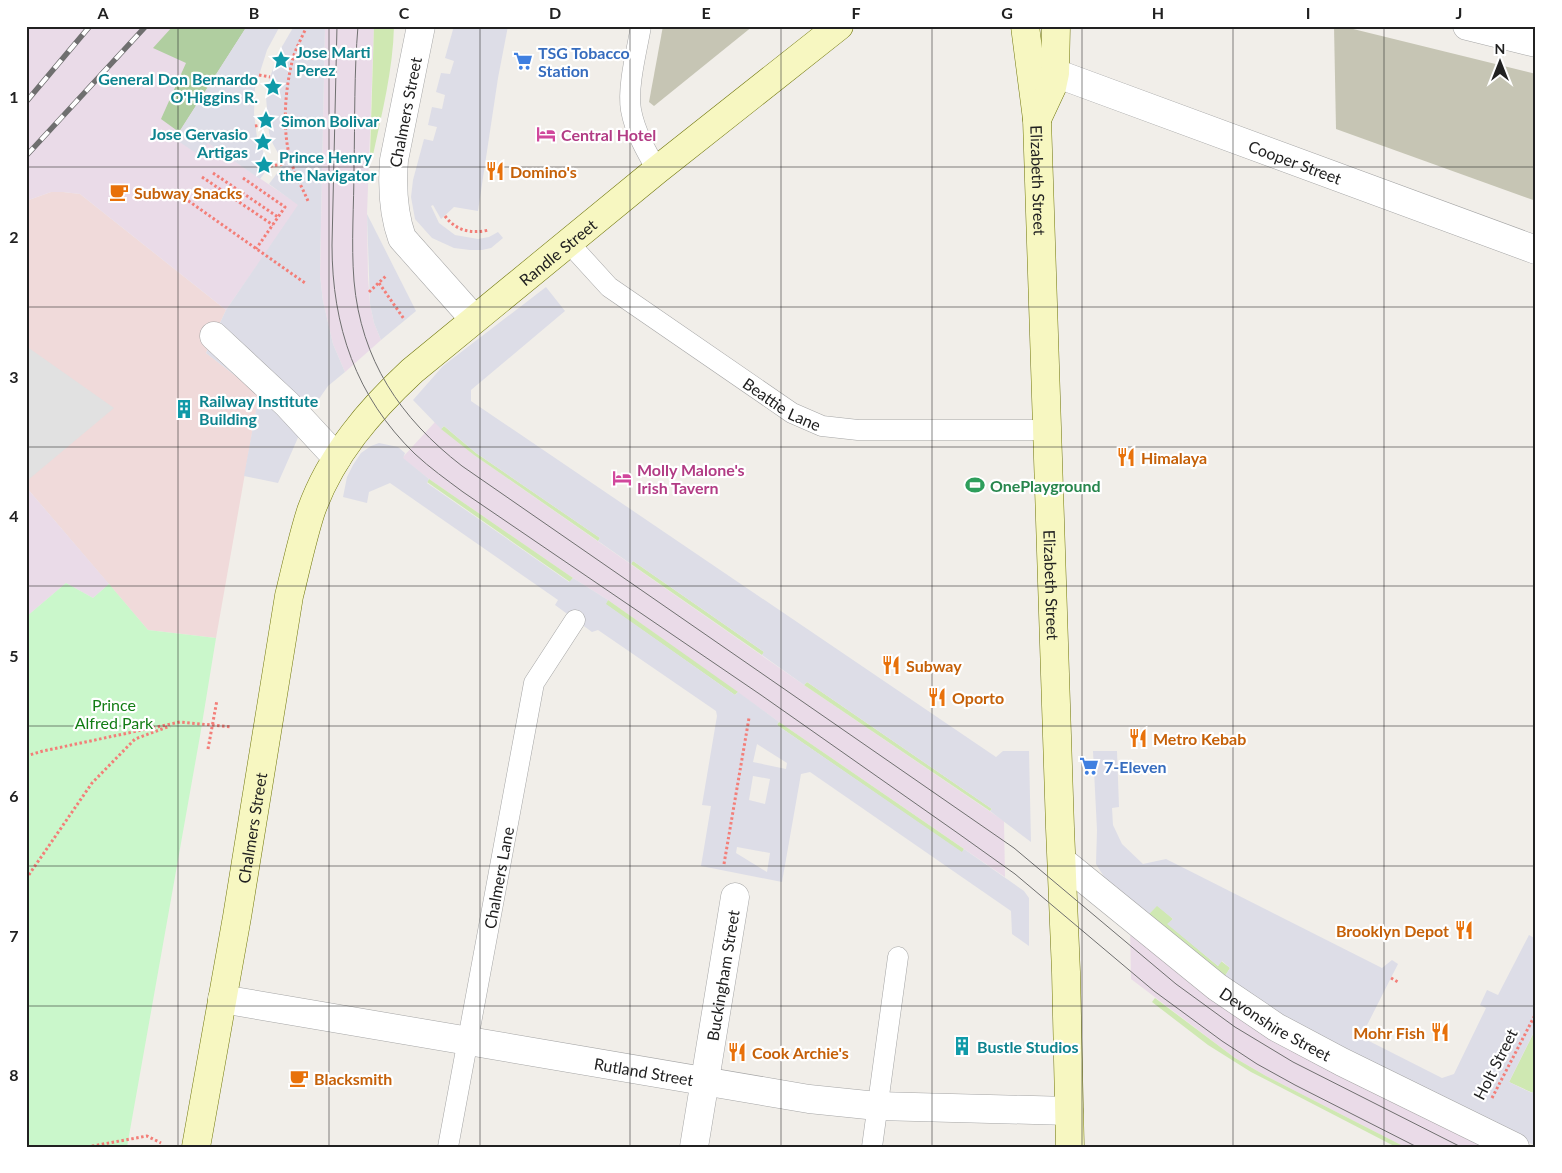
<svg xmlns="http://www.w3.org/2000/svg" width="1562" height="1173" font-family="Lato,sans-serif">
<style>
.commercial{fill:#f0dada}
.industrial{fill:#eadbe8}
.construction{fill:#c6c5b4}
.grass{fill:#cfe8b2}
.forest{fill:#b0cea0}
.park{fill:#caf7cb}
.parking{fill:#e1e1e1}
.plaza{fill:#dddde7;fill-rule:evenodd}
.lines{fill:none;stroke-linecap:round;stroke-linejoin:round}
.service-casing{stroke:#a5a5a5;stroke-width:21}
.minor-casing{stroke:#a5a5a5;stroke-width:29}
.tertiary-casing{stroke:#a5a5a5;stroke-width:29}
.secondary-casing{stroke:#70760b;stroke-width:29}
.path{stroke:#f37e78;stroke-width:3;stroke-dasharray:2.5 2.5;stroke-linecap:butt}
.service{stroke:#fff;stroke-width:20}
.minor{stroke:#fff;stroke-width:28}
.tertiary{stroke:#fff;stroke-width:28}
.secondary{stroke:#f7f7c1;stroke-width:28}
.tram{stroke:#6f6f6f;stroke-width:1}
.rail-casing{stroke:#6f6f6f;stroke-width:5.5}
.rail{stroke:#fff;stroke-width:4;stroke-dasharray:11;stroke-linecap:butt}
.grid{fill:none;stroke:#212121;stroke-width:1;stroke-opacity:0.55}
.labels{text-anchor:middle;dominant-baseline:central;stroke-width:4.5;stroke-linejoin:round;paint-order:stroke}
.culture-label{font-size:16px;font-weight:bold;fill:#0d838f;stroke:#fff;text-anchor:start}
.shop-label{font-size:16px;font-weight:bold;fill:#366cbe;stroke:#fff;text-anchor:start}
.street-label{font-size:16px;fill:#212121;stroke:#fff}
.hotel-label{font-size:16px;font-weight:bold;fill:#b23c85;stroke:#fff;text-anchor:start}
.food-label{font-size:16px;font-weight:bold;fill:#c56008;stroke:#fff;text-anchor:start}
.leisure-label{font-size:16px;font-weight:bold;fill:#27864d;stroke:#fff;text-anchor:start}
.park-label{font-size:16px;fill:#127d15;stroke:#fff}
.neatline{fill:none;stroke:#212121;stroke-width:2}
.grid-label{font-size:16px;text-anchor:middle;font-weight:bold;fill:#212121}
</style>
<rect width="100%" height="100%" fill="#f1eee9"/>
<polygon class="commercial" points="51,192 63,192 80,194 226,310 206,353 259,394 216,638 148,630 26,487 26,201"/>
<g class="industrial">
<polygon points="26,26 248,26 208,143 299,205 226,310 80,194 63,192 51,192 26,201"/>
<polygon points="325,26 374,26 367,214 368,277 370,304 374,323 381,340 345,372 333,344 323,301 320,275"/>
<polygon points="435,422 474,455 804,685 1004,821 1005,877 779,722 608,600 573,578 429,479 402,458"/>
<polygon points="26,487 109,584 93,598 66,583 26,617"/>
<polygon points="1130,926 1496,1147 1405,1147 1266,1076 1235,1058 1131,979"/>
</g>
<g class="construction">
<polygon points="663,26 753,26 654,106 649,102"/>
<polygon points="1334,26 1341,26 1536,74 1536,201 1336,129"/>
</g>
<g class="grass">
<path d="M374,26H394C393,70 382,113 373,155H370Z"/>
<polygon points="444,426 476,453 600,538 598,541 474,455 441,429"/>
<polygon points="429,479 573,578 570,582 427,482"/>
<polygon points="633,561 764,652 762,655 631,564"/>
<polygon points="608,600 738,692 735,695 605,604"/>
<polygon points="807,682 992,809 990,811 804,685"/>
<polygon points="779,722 964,849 962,853 777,725"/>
<polygon points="1157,905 1173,919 1168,924 1218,966 1221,961 1230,968 1225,976 1149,914"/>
<polygon points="1155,998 1235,1058 1266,1076 1405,1147 1396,1147 1251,1072 1208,1045 1152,1002"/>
<polygon points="1536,1028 1536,1087 1533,1093 1509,1082"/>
</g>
<polygon class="forest" points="173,26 247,26 179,132 161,119 186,63 153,48"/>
<polygon class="park" points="66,583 93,598 109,584 148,630 216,638 200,736 127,1147 26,1147 26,617"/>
<polygon class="parking" points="26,346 114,408 28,480 26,478"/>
<g class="plaza">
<polygon points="247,26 280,26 267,50 255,88 254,113 257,138 270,166 260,179 208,143 199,155 175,139"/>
<polygon points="294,26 325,26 320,275 323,301 333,344 345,372 328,386 314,406 304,424 278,483 244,476 259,394 206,353 226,310 298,205 269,184 284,164 273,144 269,133 266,97 270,77 280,50"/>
<polygon points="454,26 508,26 498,78 478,211 454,207 441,219 433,205 431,206 439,223 455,235 478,239 489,237 498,232 503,238 491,248 482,250 470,250 454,248 432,238 415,219 411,197 413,180 424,139 433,141 437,127 428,125 432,107 442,109 445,95 436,92 441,73 450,74 454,61 445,58"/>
<polygon points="367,214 416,311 381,340 374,323 370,304"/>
<polygon points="546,287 565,311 471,390 471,401 996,757 1003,751 1029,751 1031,842 990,811 992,809 807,682 804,685 762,655 764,652 633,561 631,564 598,541 600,538 476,453 444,426 441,429 413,400 443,366"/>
<path d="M379,443L398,447L405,453L403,458L429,479L427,483L569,582L573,578L608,600L606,604L735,695L738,692L779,722L777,725L962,852L964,849L1024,891L1029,898V946L1012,934L1011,911L810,772L801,774L782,882L701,866L711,806L702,805L717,716L716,711L598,630L592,632L555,605L558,600L390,483L369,492L367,503L343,497L347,477L353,465L361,453L371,446ZM757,744L787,763L786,769L753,762ZM753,776L770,779L765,804L749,800ZM737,847L770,853L767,872L736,853Z"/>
<polygon points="1093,751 1117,751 1119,807 1112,808 1113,825 1122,844 1143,864 1166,859 1382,968 1392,960 1398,964 1361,1037 1442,1078 1454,1074 1486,1008 1480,1005 1487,990 1498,995 1529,935 1536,939 1536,1028 1509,1082 1532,1093 1536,1087 1536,1125 1534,1128 1536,1128 1536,1146 1481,1120 1288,1021 1225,976 1230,968 1222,961 1218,966 1167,924 1173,919 1157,906 1149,914 1118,892 1106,880 1096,864 1097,830"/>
</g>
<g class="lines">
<g class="service-casing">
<g id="service">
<path d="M641,26C637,50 627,87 631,110C635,132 646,151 657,170"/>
<path id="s1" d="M568,242L609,287L792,413L822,426L858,430H1047"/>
<path id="s2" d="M448,1147L534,683L575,620"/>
<polyline points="872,1147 898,957"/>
</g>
</g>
<g class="minor-casing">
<g id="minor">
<path d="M421,26L394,160C392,186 393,213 402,238L474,319"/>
<polyline points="1467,26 1536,43"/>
<path id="s3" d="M1055,73L1536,250"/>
<polyline points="214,336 287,404 337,458"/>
<path id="s4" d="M222,999L809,1099L877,1106L1069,1111"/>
<path id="s5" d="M694,1147L735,897"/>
</g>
</g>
<g class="tertiary-casing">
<g id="tertiary">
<path id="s6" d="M1062,861L1217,987L1276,1027L1342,1062L1515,1147"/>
</g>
</g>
<g class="secondary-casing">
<g id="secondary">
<path id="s7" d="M1025,26L1037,119L1060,828L1066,972L1070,1147"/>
<polyline points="1037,119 1052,87 1055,73 1056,26"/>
<path id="s8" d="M196,1147L237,917L289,596C296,568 302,539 311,511C331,455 370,410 412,371L657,170L839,26"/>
</g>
</g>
<g class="path">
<path d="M307,26C302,37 296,48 293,58C285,89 282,128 290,158C294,173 302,187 308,201"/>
<polyline points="259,75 270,77"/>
<polyline points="255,126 268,124"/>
<polyline points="270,166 285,164"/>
<polyline points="213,173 278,217"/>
<polyline points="202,177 273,225"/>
<polyline points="243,178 285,207 256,249"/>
<polyline points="180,195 305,283"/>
<path d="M445,216C456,231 471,234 489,230"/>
<polyline points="379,283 404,319"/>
<polyline points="369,292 387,275"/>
<polyline points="208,749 217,700"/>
<polyline points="26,756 43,751 180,722 232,727"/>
<polyline points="724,864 749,718"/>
<polyline points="26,879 92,783 135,739 170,726"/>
<polyline points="1391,978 1398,982"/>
<polyline points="1492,1098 1536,1013"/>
<polyline points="87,1147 147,1136 161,1143"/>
</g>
<use href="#service" class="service"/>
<use href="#minor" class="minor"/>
<use href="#tertiary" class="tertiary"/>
<use href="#secondary" class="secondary"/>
<g class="tram">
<path d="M337,26L332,245C332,326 356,397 415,454C430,468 447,480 463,492L761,695L959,834L1015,874L1154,991L1222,1041L1257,1064L1295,1085L1417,1147"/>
<path d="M358,26C354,73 355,120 354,167C354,205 351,243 354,281C361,360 400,418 462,466L1014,848L1176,984L1235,1027L1293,1062L1461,1147"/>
</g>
<g class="rail-casing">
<g id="rail">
<polyline points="26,102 90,26"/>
<polyline points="26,156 146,26"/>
</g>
</g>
<use href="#rail" class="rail"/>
</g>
<path class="grid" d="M178,26V1147M329,26V1147M480,26V1147M630,26V1147M781,26V1147M932,26V1147M1082,26V1147M1233,26V1147M1384,26V1147M26,167H1536M26,307H1536M26,447H1536M26,586H1536M26,726H1536M26,866H1536M26,1006H1536"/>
<defs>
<g id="sight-bare" transform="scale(1.5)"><path d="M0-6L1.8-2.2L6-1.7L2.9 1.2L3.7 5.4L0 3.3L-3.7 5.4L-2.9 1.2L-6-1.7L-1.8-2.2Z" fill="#0f9aa8" stroke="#fff" stroke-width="2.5" paint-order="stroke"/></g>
<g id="supermarket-bare" transform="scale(1.5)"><path d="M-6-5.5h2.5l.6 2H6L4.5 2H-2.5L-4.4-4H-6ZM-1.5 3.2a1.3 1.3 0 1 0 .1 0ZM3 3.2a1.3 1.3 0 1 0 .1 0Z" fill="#3f7fe0" stroke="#fff" stroke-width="2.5" paint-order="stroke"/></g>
<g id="hotel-bare" transform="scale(1.5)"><path d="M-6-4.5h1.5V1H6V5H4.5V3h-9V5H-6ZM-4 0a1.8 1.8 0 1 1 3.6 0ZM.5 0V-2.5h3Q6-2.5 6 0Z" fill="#d1479c" stroke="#fff" stroke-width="2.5" paint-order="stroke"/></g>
<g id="restaurant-bare" transform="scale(1.5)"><path d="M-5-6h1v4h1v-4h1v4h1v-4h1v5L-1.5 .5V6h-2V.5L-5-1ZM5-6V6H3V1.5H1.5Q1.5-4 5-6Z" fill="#e8710a" stroke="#fff" stroke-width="2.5" paint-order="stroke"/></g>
<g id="cafe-bare" transform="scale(1.5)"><path d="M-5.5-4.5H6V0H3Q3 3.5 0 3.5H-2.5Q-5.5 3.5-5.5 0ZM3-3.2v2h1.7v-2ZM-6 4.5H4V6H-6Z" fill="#e8710a" stroke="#fff" stroke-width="2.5" paint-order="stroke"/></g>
<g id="building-bare" transform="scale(1.5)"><path d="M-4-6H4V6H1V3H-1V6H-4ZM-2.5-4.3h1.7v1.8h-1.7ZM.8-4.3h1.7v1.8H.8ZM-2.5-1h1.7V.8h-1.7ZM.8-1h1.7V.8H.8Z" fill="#0f9aa8" stroke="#fff" stroke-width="2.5" paint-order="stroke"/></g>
<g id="stadium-bare" transform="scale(1.5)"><path d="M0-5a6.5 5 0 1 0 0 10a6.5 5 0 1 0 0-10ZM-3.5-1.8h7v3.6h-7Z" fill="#2e9e5b" stroke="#fff" stroke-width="2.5" paint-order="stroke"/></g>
</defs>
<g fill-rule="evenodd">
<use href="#sight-bare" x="281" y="60"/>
<use href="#supermarket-bare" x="523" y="61"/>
<use href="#sight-bare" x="273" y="87"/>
<use href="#sight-bare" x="266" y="120"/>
<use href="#hotel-bare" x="546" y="134"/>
<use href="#sight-bare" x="263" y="142"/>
<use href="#sight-bare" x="264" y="165"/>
<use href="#restaurant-bare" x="495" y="171"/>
<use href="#cafe-bare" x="119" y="192"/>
<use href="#building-bare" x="184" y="409"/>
<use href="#restaurant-bare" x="1126" y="457"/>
<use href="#hotel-bare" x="622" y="478"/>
<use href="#stadium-bare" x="975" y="485"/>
<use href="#restaurant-bare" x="891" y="665"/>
<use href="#restaurant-bare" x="937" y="697"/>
<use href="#restaurant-bare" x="1138" y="738"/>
<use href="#supermarket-bare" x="1089" y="766"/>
<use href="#restaurant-bare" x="1464" y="930"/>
<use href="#restaurant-bare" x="1440" y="1032"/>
<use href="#building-bare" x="962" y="1046"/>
<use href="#restaurant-bare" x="737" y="1052"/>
<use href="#cafe-bare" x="299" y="1078"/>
</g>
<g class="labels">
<g class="culture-label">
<text x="296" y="51">Jose Marti<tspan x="296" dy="18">Perez</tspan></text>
<text x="258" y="78" text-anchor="end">General Don Bernardo<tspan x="258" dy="18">O'Higgins R.</tspan></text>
<text x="281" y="120">Simon Bolivar</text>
<text x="248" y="133" text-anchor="end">Jose Gervasio<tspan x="248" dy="18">Artigas</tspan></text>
<text x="279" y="156">Prince Henry<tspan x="279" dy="18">the Navigator</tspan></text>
<text x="199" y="400">Railway Institute<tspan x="199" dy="18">Building</tspan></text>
<text x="977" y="1046">Bustle Studios</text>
</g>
<g class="shop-label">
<text x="538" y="52">TSG Tobacco<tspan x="538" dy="18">Station</tspan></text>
<text x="1104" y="766">7-Eleven</text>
</g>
<g class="street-label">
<text transform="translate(405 112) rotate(-79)">Chalmers Street</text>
<text stroke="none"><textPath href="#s3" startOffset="256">Cooper Street</textPath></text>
<text stroke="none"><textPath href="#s7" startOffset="155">Elizabeth Street</textPath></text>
<text stroke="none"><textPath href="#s8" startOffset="1009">Randle Street</textPath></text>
<text stroke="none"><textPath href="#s1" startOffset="270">Beattie Lane</textPath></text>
<text stroke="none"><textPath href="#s7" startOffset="560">Elizabeth Street</textPath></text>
<text stroke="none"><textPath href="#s8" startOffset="324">Chalmers Street</textPath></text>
<text stroke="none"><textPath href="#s2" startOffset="274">Chalmers Lane</textPath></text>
<text stroke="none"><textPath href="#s5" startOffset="174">Buckingham Street</textPath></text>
<text stroke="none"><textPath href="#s6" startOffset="269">Devonshire Street</textPath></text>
<text transform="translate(1495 1064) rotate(-63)">Holt Street</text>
<text stroke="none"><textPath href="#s4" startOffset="428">Rutland Street</textPath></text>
</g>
<g class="hotel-label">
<text x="561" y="134">Central Hotel</text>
<text x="637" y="469">Molly Malone's<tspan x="637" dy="18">Irish Tavern</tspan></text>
</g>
<g class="food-label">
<text x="510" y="171">Domino's</text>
<text x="134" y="192">Subway Snacks</text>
<text x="1141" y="457">Himalaya</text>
<text x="906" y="665">Subway</text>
<text x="952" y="697">Oporto</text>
<text x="1153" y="738">Metro Kebab</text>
<text x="1449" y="930" text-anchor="end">Brooklyn Depot</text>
<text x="1425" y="1032" text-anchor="end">Mohr Fish</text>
<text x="752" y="1052">Cook Archie's</text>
<text x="314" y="1078">Blacksmith</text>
</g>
<g class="leisure-label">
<text x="990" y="485">OnePlayground</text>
</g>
<g class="park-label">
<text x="114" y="704">Prince<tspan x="114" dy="18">Alfred Park</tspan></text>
</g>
</g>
<rect width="1562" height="1173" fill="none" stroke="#ffffff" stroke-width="55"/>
<g transform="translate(1500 62)" stroke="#ffffff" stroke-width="4" paint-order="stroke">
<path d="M0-4L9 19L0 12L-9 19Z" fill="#212121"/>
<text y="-8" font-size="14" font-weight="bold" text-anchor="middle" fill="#212121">N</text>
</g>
<rect x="28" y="28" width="1506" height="1118" class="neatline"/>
<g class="grid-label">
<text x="103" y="19">A</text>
<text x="254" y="19">B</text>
<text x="404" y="19">C</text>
<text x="555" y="19">D</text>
<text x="706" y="19">E</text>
<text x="856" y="19">F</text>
<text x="1007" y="19">G</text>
<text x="1158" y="19">H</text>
<text x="1308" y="19">I</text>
<text x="1459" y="19">J</text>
<text x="14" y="103">1</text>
<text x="14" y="243">2</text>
<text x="14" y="383">3</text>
<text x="14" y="522">4</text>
<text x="14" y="662">5</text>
<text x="14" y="802">6</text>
<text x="14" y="942">7</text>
<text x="14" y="1081">8</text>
</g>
</svg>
